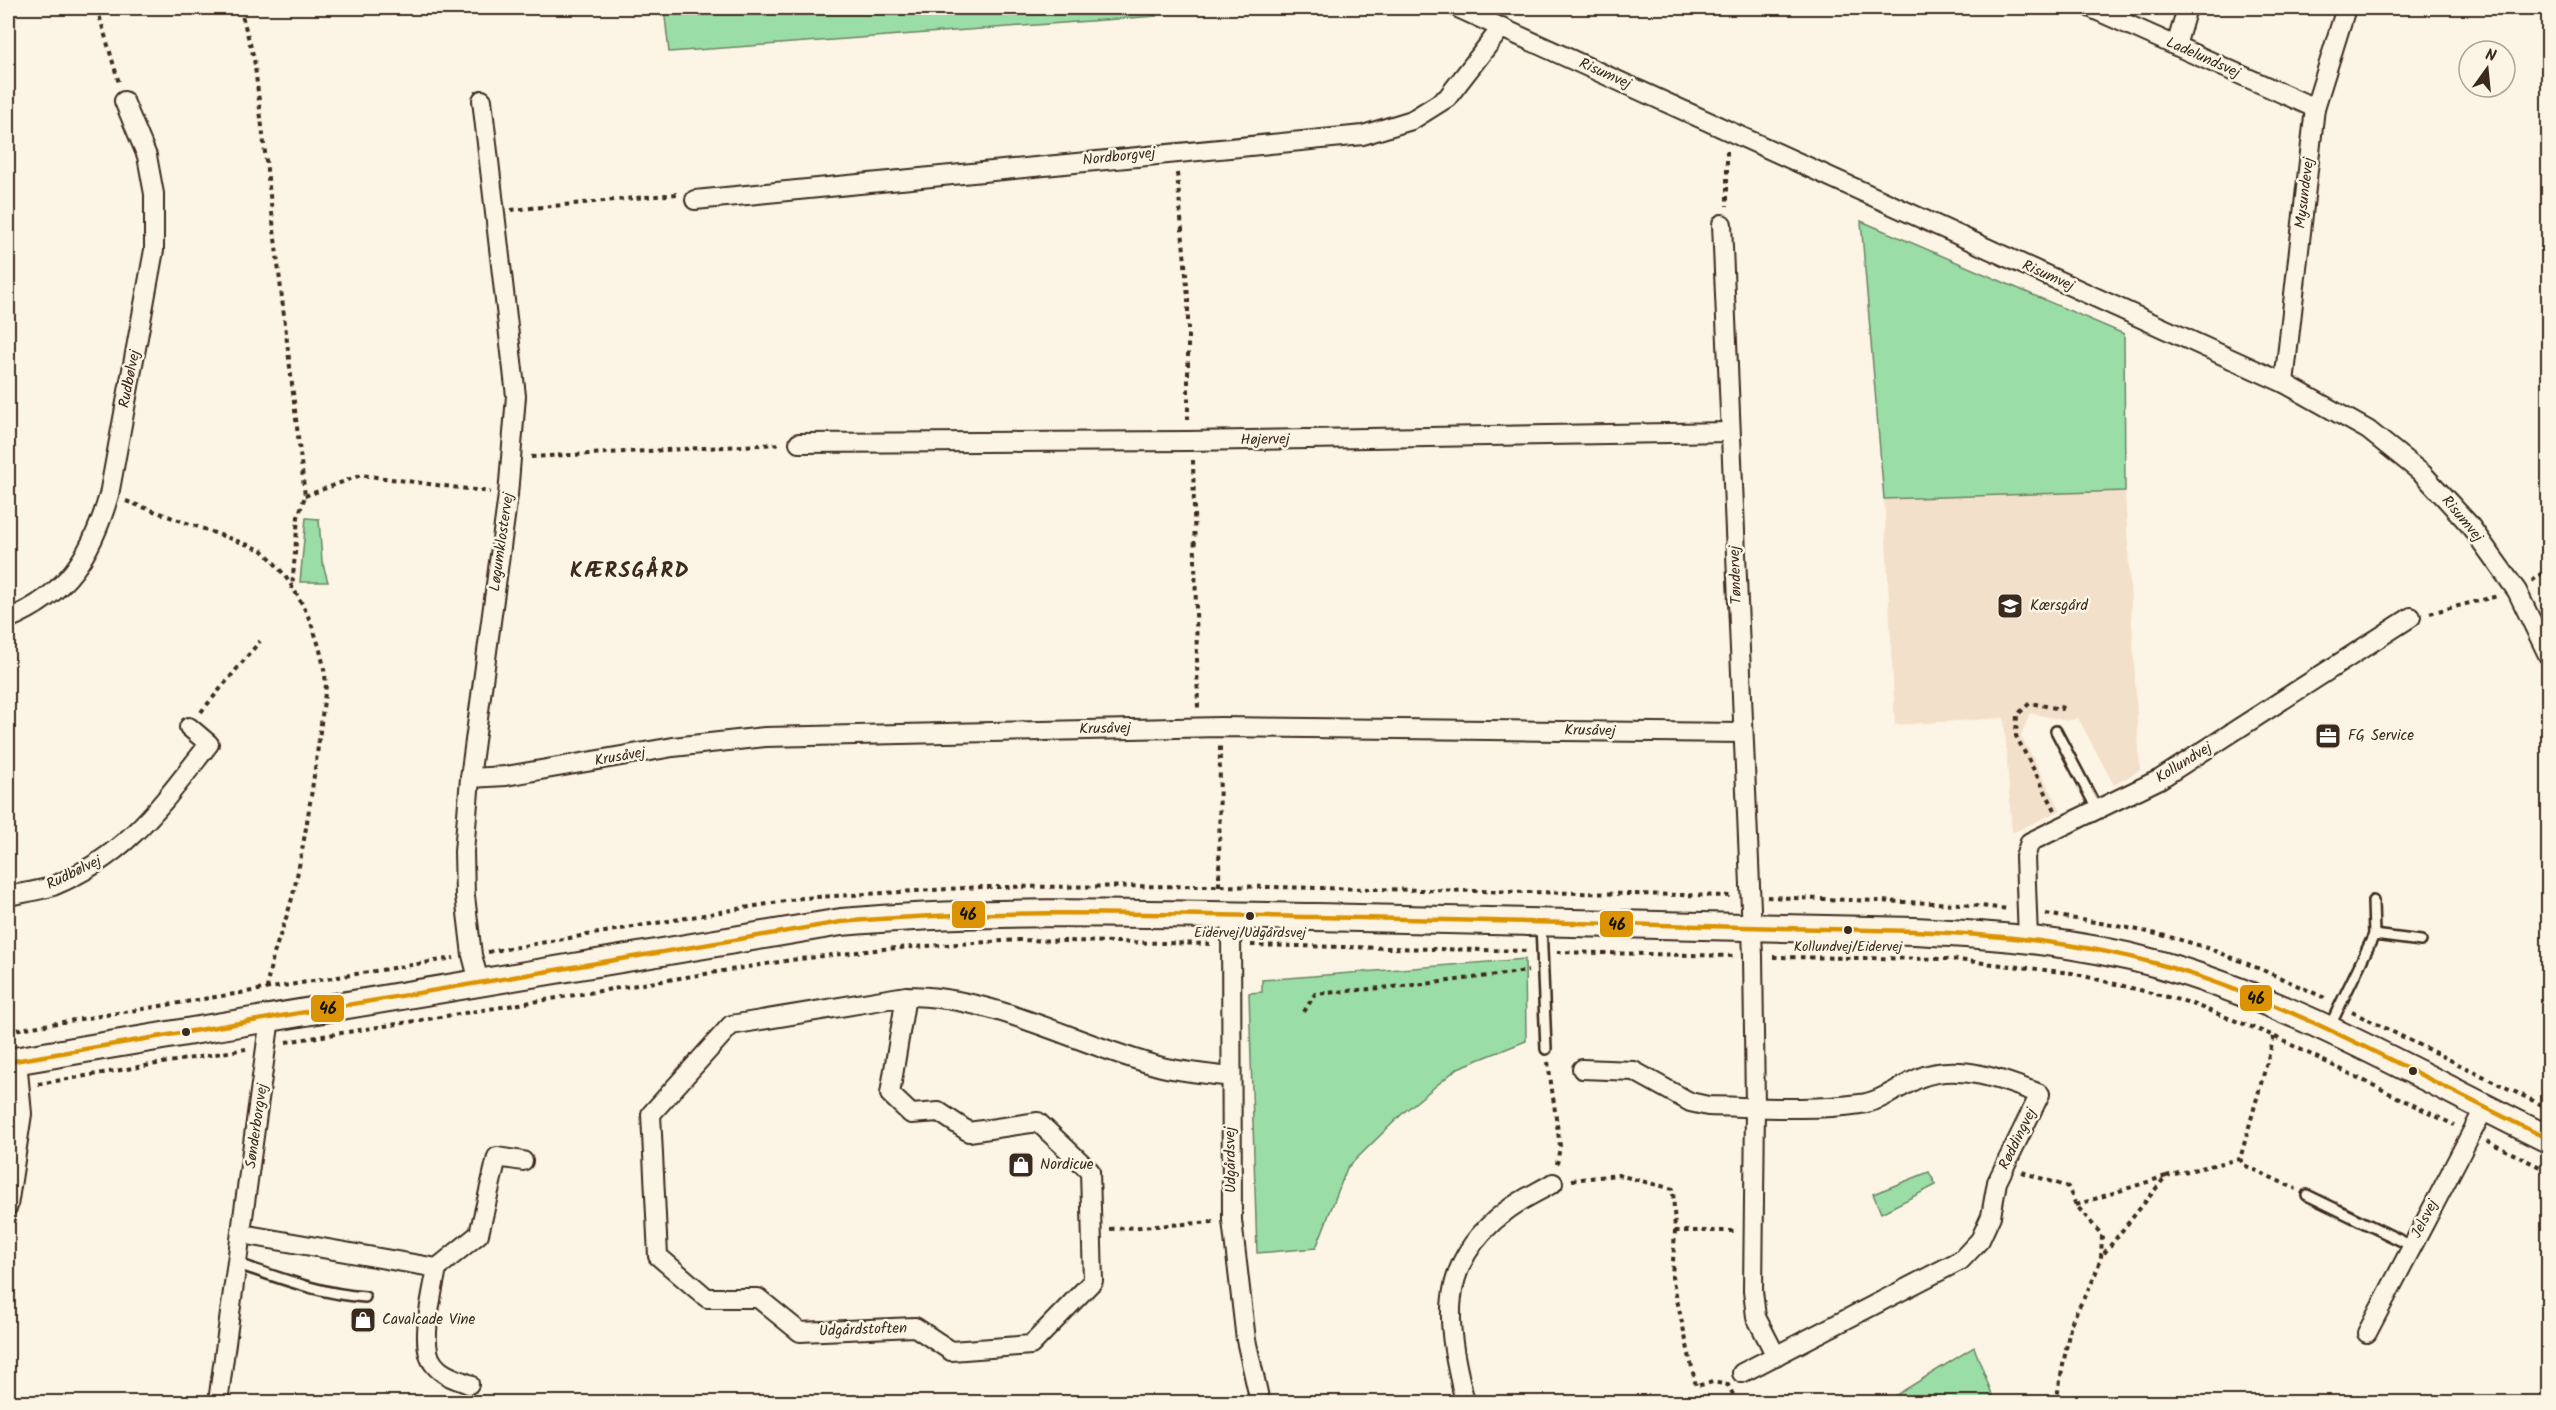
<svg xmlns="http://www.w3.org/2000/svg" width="2556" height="1410" font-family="Kalam,sans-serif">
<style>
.built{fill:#f3e0cb}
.green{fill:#9bdda7;stroke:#6b8462;stroke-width:1.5}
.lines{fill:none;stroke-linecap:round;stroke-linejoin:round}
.lane-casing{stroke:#3b2a1e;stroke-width:14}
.street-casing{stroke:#3b2a1e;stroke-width:22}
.secondary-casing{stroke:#3b2a1e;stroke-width:30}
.path{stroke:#3b2a1e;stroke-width:4;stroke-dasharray:4.5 4.5;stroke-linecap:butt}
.lane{stroke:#fcf5e5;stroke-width:9}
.street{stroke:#fcf5e5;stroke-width:18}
.secondary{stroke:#fcf5e5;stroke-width:26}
.bus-1-casing{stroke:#fcf5e5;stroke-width:9}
.bus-1{stroke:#db9304;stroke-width:4.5}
.bus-dot{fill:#3b2a1e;stroke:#fcf5e5;stroke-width:2}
.labels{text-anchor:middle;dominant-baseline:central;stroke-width:5;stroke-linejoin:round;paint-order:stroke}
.bus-label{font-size:14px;fill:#3b2a1e;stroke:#fcf5e5}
.street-label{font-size:15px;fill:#3b2a1e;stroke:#fcf5e5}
.poi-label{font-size:15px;fill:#3b2a1e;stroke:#fcf5e5;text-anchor:start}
.district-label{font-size:21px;font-weight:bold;letter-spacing:1.5px;fill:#3b2a1e;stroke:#fcf5e5}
.line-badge{stroke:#fcf5e5;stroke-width:2}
.pale-badge-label{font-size:16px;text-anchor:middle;font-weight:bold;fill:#111}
</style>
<rect width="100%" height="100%" fill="#fcf5e5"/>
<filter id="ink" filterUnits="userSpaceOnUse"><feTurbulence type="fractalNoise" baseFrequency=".0167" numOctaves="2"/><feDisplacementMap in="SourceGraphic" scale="12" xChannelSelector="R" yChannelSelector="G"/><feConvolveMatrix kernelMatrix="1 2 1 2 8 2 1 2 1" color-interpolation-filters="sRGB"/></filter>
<g filter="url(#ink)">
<polygon class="built" points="2125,491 2140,770 2114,785 2078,718 2067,721 2030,713 2021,736 2061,810 2012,833 2004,718 1895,725 1884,499"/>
<g class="green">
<polygon points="664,8 1137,8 1157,16 669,52"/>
<polygon points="1861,221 2124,334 2125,491 1884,499"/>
<polygon points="306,518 319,519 322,561 328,582 300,582"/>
<polygon points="1525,959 1526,1041 1458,1068 1404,1112 1347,1168 1316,1248 1257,1253 1249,993 1262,992 1262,980"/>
<polygon points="1929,1172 1936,1185 1881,1213 1873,1194"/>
<polygon points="1974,1347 1995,1402 1885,1402"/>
</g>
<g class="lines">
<g class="lane-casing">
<g id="lane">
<polyline points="2056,731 2098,811"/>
<polyline points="2373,901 2374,935"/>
<polyline points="1541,924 1546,1049"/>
<polyline points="2329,1028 2374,935 2421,941"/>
<polyline points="2307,1195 2412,1246"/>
<path d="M238,1264C280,1278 320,1294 365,1297"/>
</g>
</g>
<g class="street-casing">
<g id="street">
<polyline points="1458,8 2284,383 2368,430 2423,474 2468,523 2517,591 2548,655"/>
<polyline points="2091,8 2315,108"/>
<polyline points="2176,46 2187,8"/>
<polyline points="695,200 1363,135 1412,120 1447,98 1502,27"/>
<polyline points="1722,224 1753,956 1755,1107 1753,1291 1756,1317 1776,1356"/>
<polyline points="2284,383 2315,108 2346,8"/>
<polyline points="799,443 1188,441 1730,432"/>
<path d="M8,619C67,595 92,554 109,495L154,250V194L147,156L124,101"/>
<polyline points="470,778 506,776 673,747 765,737 1220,727 1743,733"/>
<path d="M8,896C22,893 39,891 53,886C128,855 161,805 209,744L189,727"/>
<polyline points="1231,915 1232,1220 1246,1340 1260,1402"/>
<polyline points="2028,939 2025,857 2030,842 2160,779 2411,617"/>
<polyline points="479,982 472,955 465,896 464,852 470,778 508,495 516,396 482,100"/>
<path d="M906,996L890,1094L911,1114L939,1112L969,1132L1038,1122L1090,1171L1093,1281L1031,1345L951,1351L915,1327L800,1332L758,1298H707L658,1256L651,1114L731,1025L906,996C996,996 1076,1045 1162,1067C1184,1072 1208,1074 1230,1077"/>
<path d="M1582,1069L1634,1071L1690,1102L1708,1106C1759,1107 1810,1111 1860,1104C1880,1102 1901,1086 1919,1078C1958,1062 2004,1080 2040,1094L1997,1182L1991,1216L1980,1240L1961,1260L1742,1373"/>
<polyline points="8,1206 22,1114 17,1060"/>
<polyline points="242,1234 437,1268 479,1234 497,1157 523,1161"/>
<path d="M437,1268C433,1291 419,1345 433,1363C441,1375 456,1379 469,1384"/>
<polyline points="2367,1333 2485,1107"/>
<polyline points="218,1402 270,1018"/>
<path d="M1465,1402C1447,1326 1434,1266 1506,1211C1520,1200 1538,1192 1553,1183"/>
</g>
</g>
<g class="secondary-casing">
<path id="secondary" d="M8,1062L841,922C999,908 1157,914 1316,917C1516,921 1715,927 1915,931C1997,935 2079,942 2158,964C2295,1003 2421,1077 2548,1139"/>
</g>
<g class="path">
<polyline points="97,8 119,83"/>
<polyline points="240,8 254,58 305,496 298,517 292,589"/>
<polyline points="1727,151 1727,206"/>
<polyline points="1177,173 1188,297 1188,423"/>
<polyline points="511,210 677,194"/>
<polyline points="531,457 781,444"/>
<polyline points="1193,460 1198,710"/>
<polyline points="305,496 361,475 490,492"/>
<path d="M126,501L262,550C298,584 322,636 326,685C317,754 309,822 294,890C287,923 268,958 267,992"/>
<polyline points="2532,581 2548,568"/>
<polyline points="2430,613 2498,596"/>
<polyline points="201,712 260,641"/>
<polyline points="2055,810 2016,736 2017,715 2030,703 2061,709 2062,705"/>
<polyline points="1219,886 1220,746"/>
<polyline points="1767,897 1960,904 2009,909"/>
<path d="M2046,914C2098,923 2153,930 2204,947C2246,962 2286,980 2327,999"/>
<polyline points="1251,945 1528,951"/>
<polyline points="488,952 802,898 981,887 1219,886 1733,896"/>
<polyline points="1557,952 1735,956"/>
<polyline points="1773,957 1949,959 2072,973 2187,1002 2267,1033 2454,1125"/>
<polyline points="1304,1012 1315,994 1425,984 1528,971"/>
<polyline points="2352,1012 2548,1108"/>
<polyline points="8,1031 454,958"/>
<polyline points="2274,1037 2240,1159 2244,1165 2296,1189"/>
<polyline points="286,1042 791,960 883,949 1019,940 1213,944"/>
<polyline points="1548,1062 1560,1146 1557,1164"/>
<polyline points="38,1084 246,1049"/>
<polyline points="2487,1141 2548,1171"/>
<polyline points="2022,1172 2068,1187 2076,1205 2102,1235 2101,1258 2094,1278 2071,1323 2056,1402"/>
<polyline points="2166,1176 2240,1159"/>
<polyline points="1572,1180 1618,1175 1673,1189 1675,1231 1672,1277 1696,1386 1713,1382 1728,1385 1737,1402"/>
<polyline points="2076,1205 2166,1176 2101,1257"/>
<polyline points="1110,1229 1214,1222"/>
<polyline points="1675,1231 1734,1231"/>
</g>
<use href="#lane" class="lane"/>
<use href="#street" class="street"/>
<use href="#secondary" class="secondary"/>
<g class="bus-1-casing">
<path id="bus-1" d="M8,1062L841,922C999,908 1157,914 1316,917C1516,921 1715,927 1915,931C1997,935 2079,942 2158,964C2295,1003 2421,1077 2548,1139"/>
</g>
<use href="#bus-1" class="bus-1"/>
</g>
</g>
<defs>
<g id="school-square" transform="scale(1.35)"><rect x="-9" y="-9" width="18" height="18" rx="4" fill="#3b2a1e" stroke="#fcf5e5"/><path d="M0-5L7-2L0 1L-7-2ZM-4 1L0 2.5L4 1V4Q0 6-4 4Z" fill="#fff"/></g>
<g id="office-square" transform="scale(1.35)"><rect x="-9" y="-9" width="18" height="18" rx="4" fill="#3b2a1e" stroke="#fcf5e5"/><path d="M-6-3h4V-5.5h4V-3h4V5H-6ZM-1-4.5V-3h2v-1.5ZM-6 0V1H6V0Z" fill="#fff"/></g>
<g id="shop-square" transform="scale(1.35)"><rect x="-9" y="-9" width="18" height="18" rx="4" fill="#3b2a1e" stroke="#fcf5e5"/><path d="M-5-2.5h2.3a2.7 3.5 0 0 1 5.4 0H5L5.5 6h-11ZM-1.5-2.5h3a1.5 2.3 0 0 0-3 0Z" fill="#fff"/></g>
</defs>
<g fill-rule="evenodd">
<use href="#school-square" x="2010" y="606"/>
<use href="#office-square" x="2328" y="736"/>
<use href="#shop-square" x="1021" y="1165"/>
<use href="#shop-square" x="363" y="1320"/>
</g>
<g class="bus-dot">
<circle cx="1250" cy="916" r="5"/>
<circle cx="1848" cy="930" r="5"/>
<circle cx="186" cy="1032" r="5"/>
<circle cx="2413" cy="1071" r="5"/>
</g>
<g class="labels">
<g class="bus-label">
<text x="1250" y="933">Eidervej/Udgårdsvej</text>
<text x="1848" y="947">Kollundvej/Eidervej</text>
</g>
<g class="street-label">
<text transform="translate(2203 58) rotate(24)">Ladelundsvej</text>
<text transform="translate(1605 74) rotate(24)">Risumvej</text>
<text transform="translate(1119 157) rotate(-6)">Nordborgvej</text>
<text transform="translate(2305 193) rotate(-83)">Mysundevej</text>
<text transform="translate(2048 276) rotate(24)">Risumvej</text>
<text transform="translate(130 379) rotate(-79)">Rudbølvej</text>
<text transform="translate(1265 440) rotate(-1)">Højervej</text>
<text transform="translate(2462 519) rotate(50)">Risumvej</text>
<text transform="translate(502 542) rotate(-82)">Løgumklostervej</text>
<text transform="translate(1736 575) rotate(-92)">Tøndervej</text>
<text transform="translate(1105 729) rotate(-1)">Krusåvej</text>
<text transform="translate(1590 731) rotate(1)">Krusåvej</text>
<text transform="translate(620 757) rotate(-10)">Krusåvej</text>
<text transform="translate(2184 763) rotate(-32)">Kollundvej</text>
<text transform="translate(74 873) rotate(-26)">Rudbølvej</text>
<text transform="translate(257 1126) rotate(-82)">Sønderborgvej</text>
<text transform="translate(2018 1139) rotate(-64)">Røddingvej</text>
<text transform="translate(1231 1160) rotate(-91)">Udgårdsvej</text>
<text transform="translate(2425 1219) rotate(-63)">Jelsvej</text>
<text transform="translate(863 1330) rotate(-2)">Udgårdstoften</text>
</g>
<g class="poi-label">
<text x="2030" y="606">Kærsgård</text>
<text x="2348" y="736">FG Service</text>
<text x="1040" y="1165">Nordicue</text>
<text x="382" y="1320">Cavalcade Vine</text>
</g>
<g class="district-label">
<text x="630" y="571">KÆRSGÅRD</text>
</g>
</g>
<g class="line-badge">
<rect x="951" y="900" width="35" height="29" rx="6" fill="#db9304"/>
<rect x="1599" y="910" width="35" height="28" rx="6" fill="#db9304"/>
<rect x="2239" y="984" width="34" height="28" rx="6" fill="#db9304"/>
<rect x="310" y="994" width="35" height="29" rx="6" fill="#db9304"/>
</g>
<g class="pale-badge-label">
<text x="968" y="920">46</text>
<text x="1617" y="930">46</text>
<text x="2256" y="1004">46</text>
<text x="328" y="1014">46</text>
</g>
<rect width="2556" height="1410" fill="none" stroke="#fcf5e5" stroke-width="30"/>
<rect x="15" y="15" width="2526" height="1380" fill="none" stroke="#3b2a1e" stroke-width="2" filter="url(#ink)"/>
<g transform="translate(2487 69) rotate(15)"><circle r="28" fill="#fcf5e5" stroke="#afa495" stroke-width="1.5"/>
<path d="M0-4.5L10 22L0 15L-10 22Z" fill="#3b2a1e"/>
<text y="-9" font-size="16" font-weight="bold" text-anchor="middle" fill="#3b2a1e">N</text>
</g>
</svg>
